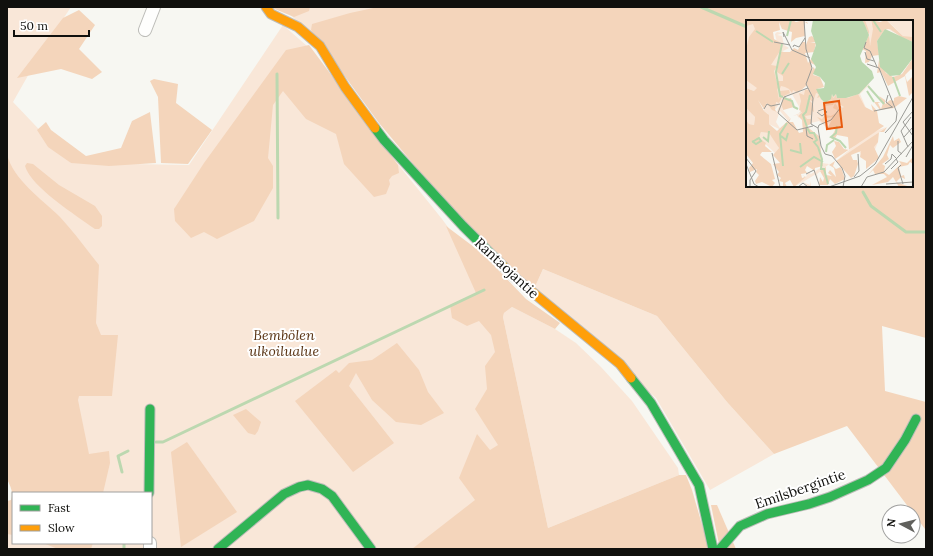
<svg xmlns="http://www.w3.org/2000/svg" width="933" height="556" font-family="Lora,serif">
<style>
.green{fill:#f9e7d8}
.forest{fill:#f4d5bb;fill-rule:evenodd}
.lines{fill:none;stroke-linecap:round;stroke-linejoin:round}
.stream{stroke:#bcd8b0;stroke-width:3}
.street-casing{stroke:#bdbdb9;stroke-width:14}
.fast-casing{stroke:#bdbdb9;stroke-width:11}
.slow-casing{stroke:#bdbdb9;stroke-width:11}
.street{stroke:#fefefd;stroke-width:12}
.fast{stroke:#30b455;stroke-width:9}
.slow{stroke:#ff9f0a;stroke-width:9}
.labels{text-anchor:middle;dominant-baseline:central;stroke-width:4;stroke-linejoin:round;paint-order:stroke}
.street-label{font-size:14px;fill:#10100d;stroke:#fff}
.park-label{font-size:14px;font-style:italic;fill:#5b3616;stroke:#fff}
.inset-river{fill:none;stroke:#bcd8b0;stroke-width:2}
.inset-road{fill:none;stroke:#9b9b96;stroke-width:1}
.view{fill:#e8590c;fill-opacity:0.15;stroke:#e8590c;stroke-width:2}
.inset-edge{fill:none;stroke:#10100d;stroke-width:2}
</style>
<rect width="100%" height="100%" fill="#f7f7f2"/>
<g class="green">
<polygon points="7,7 71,7 43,49 13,102 71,163 189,165 283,25 307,46 339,91 442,219 490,284 546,549 7,549 7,522 13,522 13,543 151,543 151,493 36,493 7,419"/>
<polygon points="283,7 423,7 314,39"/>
<polygon points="543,269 657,316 727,402 774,454 710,490 656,398 534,289"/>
<polygon points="512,307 555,329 576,343 601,367 632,401 678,468 679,475 548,528 503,317 504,313"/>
</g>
<g class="forest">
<polygon points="270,7 310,7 309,11 294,17"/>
<path d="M378,7H926V338L882,326L885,391L926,402V527L925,529L847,426L774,454L727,402L657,316L543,269L534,289L462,222L379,123L311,30L312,24L350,13ZM747,21H912V186H747Z"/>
<polygon points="79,10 95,25 79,49 102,72 92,79 61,69 17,78 63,18"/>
<polygon points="309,45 398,165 399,173 392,176 389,180 390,184 386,194 374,197 344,164 336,134 306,119 283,91 273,105 268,158 273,166 273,188 254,221 217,239 204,232 191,238 175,221 174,209 204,163 286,50"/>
<polygon points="154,79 178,84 176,103 212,130 188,164 161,163 158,97 150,81"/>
<polygon points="150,112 156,163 109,166 71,163 48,147 37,130 46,122 51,130 86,156 121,148 132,121"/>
<path d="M7,154C13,180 42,199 60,217C74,232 86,249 99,265L96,323L101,335H118L112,396H79L78,400L89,454L109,451L110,463L103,493H13V535L7,534V501L11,500C14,492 10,486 7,479Z"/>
<path d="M27,163L33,164L59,185L95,206L102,216V226L99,229H95C77,216 31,187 25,166Z"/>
<polygon points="446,226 482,253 526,299 560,323 555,329 512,307 504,313 503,317 548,528 679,475 686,475 692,490 709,549 412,549 475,500 459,478 477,434 490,450 498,445 475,409 487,389 485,366 495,352 491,335 479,321 467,326 452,318 450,305 476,293"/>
<polygon points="397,343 419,370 428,392 444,413 421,425 396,422 372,400 356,373 349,386 394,443 353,472 295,401 336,370 339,373 349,363 372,360"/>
<polygon points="246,409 261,422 258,431 255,435 248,433 233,415"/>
<polygon points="187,442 237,512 181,547 171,452"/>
<polygon points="711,505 717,505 736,549 720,549"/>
<polygon points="43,543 93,543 91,549 58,549"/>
</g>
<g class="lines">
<g class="stream">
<polyline points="701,7 747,27"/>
<polyline points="277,74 278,218"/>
<polyline points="863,192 871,206 906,232 926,232"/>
<polyline points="156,442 163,442 484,290"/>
<polyline points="122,472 118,456 128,451"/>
<polyline points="124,549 124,543"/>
</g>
<g class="street-casing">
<g id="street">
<polyline points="145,30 154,7"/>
<polyline points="150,543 150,549"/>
</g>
</g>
<g class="fast-casing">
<g id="fast">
<polyline points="375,128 384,140 463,226 503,266"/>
<polyline points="631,378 651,403 699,485 713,549"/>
<polyline points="149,493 150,409"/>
<polyline points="218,549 284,494 299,487 308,485 322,489 332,496 371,549"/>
<polyline points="720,549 740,526 767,514 809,504 830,497 868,480 886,468 905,440 916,419"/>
</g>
</g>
<g class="slow-casing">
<g id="slow">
<polyline points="266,7 271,14 298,27 320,46 345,87 375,128"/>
<polyline points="503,266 514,277 620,364 631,378"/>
</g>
</g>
<use href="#street" class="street"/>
<use href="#fast" class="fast"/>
<use href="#slow" class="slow"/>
</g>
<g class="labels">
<g class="street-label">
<text transform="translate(507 268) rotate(43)">Rantaojantie</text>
<text transform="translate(800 489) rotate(-19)">Emilsbergintie</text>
</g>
<g class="park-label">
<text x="284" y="335">Bembölen<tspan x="284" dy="16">ulkoilualue</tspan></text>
</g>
</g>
<g transform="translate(746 20)">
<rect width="167" height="167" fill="#f7f7f2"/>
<path d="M0,0L20,6L33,31L29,14L31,12L37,13L31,15L36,16L38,25L43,28L37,31L59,63L51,74L62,68L75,73L76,81L86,74L88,77L89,73L124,64L114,74L130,111L140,107L131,114L132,122L128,132L133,138L116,135L110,128L90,141L108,126L87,97L83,104L80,98V107L73,101L61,104L60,108L56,92L52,95L53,99L51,95L47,96L56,92L46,74L39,76L29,90L30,85H24L31,92L32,88L42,79L36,89L44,98L42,101L34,91L30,102L35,110L23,104L22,94L18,91V87L8,71L0,68ZM119,0H125L126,6L140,0H167V19L157,16L143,2L155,16L167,20V22L161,20L142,9L131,21L132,35L127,11L126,24L123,25L124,15ZM0,88L9,97L8,105L3,104L0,100ZM15,112L22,113L30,120L33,128L29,133L13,118ZM88,140L71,154L72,161L70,154L57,162L64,165L65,161V166L62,167L57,162L47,167L60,157L62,152L65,154L77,146L76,143L83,144Z" fill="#f9e7d8"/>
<path d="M0,0H46L50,2L58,0L59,2H61L62,4L59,2V16L50,18L45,22L46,12L36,9L33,2L34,10L27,12L28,19L35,23L34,31L25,45L31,46L28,51L32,67V61H37V56L31,52L35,32H44L48,28L52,30L56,22H59L60,25L63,17L66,16L69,19L70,22H64L70,23L68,32L59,33L62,43L66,38L69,45L65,43L66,51L61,63L66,51L67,47L70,50L67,55L74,57L78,67L71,69L73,72L74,77L71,78L73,74L70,73L67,82L61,78L67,84L68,92L66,91L65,95L59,96L61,99H65V104L60,106L73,116L77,146L69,148V151L61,146L59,150L61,153L55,154L56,158L59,157L56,155L60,157L48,167L44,160L39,163L41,167H37V162L33,161L35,158L31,155L33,152L27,144L34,143L27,135L33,128L23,113L15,112L13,118L20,123L19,126L26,132H16L14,135L25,144L29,159L26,160L29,163L26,167L16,162L10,164L9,161L13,155L10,152L11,149L4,152L3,148L7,143L0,134V100L3,104L8,105L9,97L0,88V68L8,71L11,68L0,60V30L3,17L9,9L7,4L0,6ZM61,65L66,74L63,70H59L58,75L53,73L55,81L53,90L55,91L53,93L56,92L52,96L56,100L57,112L53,113L47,102H43L45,98L31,111L23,104V95L18,91L12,80L18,89L21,83L26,90L31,92L29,90L30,82L33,83L36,77L44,73L43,70L34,71L33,80L31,68L33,71L35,66L39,67L43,69L46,73L47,70L52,73ZM116,0H119L123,11L124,26L127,9L125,0L134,2L140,0L157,16L166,17L167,22L155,17L144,9H139L131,21L133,35L126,36L123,42L119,43L120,31L116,29L123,15ZM167,38V51L165,49L159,55L161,62L167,56V72L163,76L159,56L142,66L135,52L131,53L133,40L140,53L147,57L156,54ZM89,74L91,78H102L112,74L119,87L127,91L125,84L131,91L133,103L138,106L89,139L86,132L90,126L88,121L93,122L98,129L103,130L102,117L91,115L88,120L85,118L89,110L87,107L84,110L81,109L87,97L80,98L82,102L77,103L71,97L76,99L79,95L85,96L90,93L91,90L87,88L89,83L93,89L98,87L89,81L87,85L78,86V82H82L85,75L88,78ZM39,76L41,79L45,78L48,87L37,90L35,83ZM133,76L139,80V84L144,80L148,81V78L153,76L161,78L148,88L134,90L128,82H135L132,83L135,89L137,83ZM141,107L138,112H133L132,122L128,127L133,138L120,149V141L114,137L115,131L105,135L107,140H111L112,144L108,156L105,158L90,141ZM147,116L148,121L153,118L155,122L147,128L144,125L141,135L143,139L136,144L139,146L138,152L143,155L155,144L153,141L161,143L167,137V144L164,142L162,145L153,147L155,156L158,155L159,159L155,157L150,162L164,167H153L147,157L142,162L126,165L141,157L138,154H129L127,150L122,155L137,137ZM89,141L87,146L90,149L95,147L99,159L89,164L84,159L82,165H73L74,157L77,162L78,158L74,151L80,147V155L86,156L82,153L84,150L90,157L88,148L83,145Z" fill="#f4d5bb" fill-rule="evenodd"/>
<path d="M67,0H116L118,3L123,15L114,36L116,42L126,51L128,58L113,74L100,78H91L90,74L87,77L86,74L85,79L79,83L75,79L70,69L78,68L79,63L74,57L67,54L70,47L65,39L70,25L65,11ZM139,9L167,22V38L154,55L144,56L134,47L131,21Z" fill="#bcd8b0"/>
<path class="inset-river" d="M127,0L135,12M10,11L27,22M41,16L45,0M36,24L30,52L34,76L37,77M36,54L43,43M147,57L154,76M122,66L138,84M121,71L128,82M38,78L46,81L48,87L52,89M91,106L90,113L85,117L94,121L100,128M61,107L57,95L60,92L64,75M61,108L64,113H68L71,120L68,122L72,127M35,116L40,120L42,113M17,117L22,121L23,111M6,122L8,121L11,119L13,118L15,121L10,124L7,122M72,127L76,139L75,149H78L82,164M44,130L55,133L54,123M80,132L81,125L88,120M37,146L34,114L41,103M54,147L68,137L77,142"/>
<path class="inset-road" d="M58,0L60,29L66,48L60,64L67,78L65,104L72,108L75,126L79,134L86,136L96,148L99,156L97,167M38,17L37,12L46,30L64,38M28,22L44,25M120,22L118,28L124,31L131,47M47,27L48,25L53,27L59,18M119,32L121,39L128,41M121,44L133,48L151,93L150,101L139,113M62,68L38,77L32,93L51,110L67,106M142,75L140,82L146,87M18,89L21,84L25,86L34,84M128,91L147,87M167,91L157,102L167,116M71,92L76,96L81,92L78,89L72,91M60,108L61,116L67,119M72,108L73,105L85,100L95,87L93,86M158,117L167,107M152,121V131L156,134M162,127L155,111L165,97M26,133L34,167M160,137L167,125M0,138L10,151L4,160V167M0,144L8,164L13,167M139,144L145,139L146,134L151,139M155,145L152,148L157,164M145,149L152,142L150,139M60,154L68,150L74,167M108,157L113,151L112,134M140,164L167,162M52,167L57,163L62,167M83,167L114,156L129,144L167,77M115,167L121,157L138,152L167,121"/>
<path class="view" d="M93,81L96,107L81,109L78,83Z"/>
<rect width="167" height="167" class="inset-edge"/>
</g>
<rect width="933" height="556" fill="none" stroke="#10100d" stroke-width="16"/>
<rect x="12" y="492" width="140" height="52" fill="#ffffff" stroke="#9f9f9e"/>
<rect x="20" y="505" width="20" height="6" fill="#30b455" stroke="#9f9f9e"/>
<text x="48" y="512" font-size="12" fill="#10100d">Fast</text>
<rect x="20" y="525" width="20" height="6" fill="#ff9f0a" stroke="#9f9f9e"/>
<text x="48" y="532" font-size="12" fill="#10100d">Slow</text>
<g transform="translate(901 524) rotate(277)"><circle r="19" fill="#ffffff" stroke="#9f9f9e"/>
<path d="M0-3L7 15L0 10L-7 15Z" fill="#61615d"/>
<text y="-6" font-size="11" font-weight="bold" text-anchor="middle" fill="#10100d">N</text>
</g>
<path d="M14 30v6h75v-6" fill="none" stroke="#10100d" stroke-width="2"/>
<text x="20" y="30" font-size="12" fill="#10100d" stroke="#ffffff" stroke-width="3" paint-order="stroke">50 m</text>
</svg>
